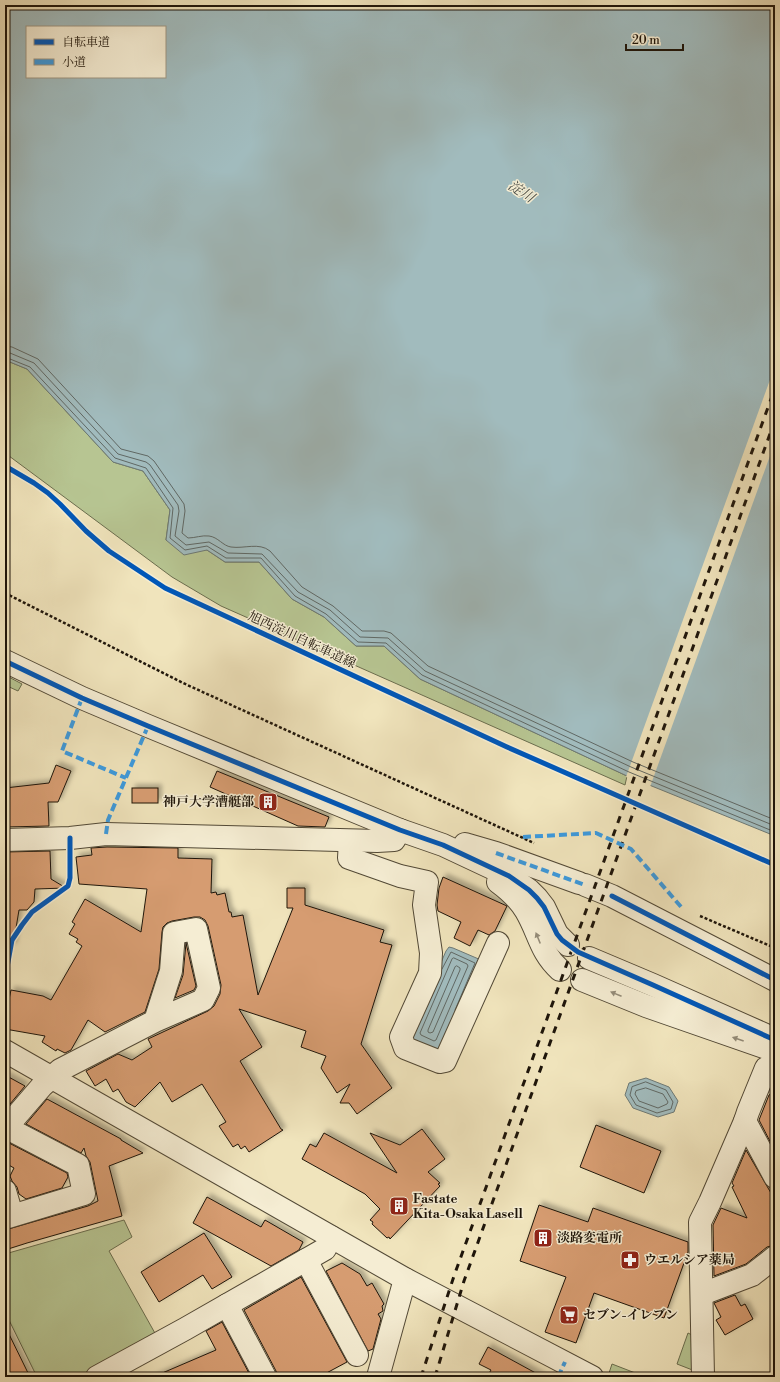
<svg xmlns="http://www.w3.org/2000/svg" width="780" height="1382" font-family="'Libre Bodoni','Noto Serif JP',serif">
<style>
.green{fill:#b7c592;stroke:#6a6d4e}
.water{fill:#a1bbbd;stroke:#6d7975;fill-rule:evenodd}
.pier{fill:#f0e4bc}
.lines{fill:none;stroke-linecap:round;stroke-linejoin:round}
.shore{stroke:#606864;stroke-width:1}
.building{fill:#d69c71;stroke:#1e150a;filter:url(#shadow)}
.minor-casing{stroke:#524936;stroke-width:24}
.path{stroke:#1e150a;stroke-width:2.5;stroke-dasharray:3 2;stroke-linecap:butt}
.minor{stroke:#f5edd3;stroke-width:22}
.rail{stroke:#1e150a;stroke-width:3;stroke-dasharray:7 7;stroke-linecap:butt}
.quiet{stroke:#3c9ade;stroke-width:4;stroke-dasharray:8 4;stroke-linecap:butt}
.cycleway-casing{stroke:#f5edd3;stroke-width:8}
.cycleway{stroke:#0057b8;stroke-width:5}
.oneway{fill:#948c79}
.labels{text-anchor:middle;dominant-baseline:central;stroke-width:3;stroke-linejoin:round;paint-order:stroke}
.street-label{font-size:13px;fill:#1e150a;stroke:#f5edd3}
.poi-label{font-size:13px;font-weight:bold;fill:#1e150a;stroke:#f5edd3;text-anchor:start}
.water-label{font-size:14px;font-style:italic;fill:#4c4f49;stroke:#f5edd3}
</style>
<defs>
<filter id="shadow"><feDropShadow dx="3.5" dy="-3.5" stdDeviation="2" flood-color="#0004"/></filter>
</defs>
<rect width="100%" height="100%" fill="#f0e4bc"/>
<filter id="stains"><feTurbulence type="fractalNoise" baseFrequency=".005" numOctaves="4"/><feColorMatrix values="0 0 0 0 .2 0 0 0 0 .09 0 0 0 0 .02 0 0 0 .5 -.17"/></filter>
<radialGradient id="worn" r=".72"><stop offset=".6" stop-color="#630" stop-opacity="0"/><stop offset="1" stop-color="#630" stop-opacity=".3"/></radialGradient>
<g class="green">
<polygon points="5,360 27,369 113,462 143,471 170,510 166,540 207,550 225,562 259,562 292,599 324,617 356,646 384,646 420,679 627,776 625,785 221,606 172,577 5,453"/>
<polygon points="5,675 22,684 18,691 5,685"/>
<polygon points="124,1220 132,1237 109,1251 156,1335 82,1377 37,1377 5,1312 5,1254"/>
<polygon points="688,1333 694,1336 695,1371 677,1364"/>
<polygon points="612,1364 643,1376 642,1377 617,1377 609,1373"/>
</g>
<g class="water">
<path d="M5,5H775V836L627,776L420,679L384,646H356L324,617L292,599L259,562H225L207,550L184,555L166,540L170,510L143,471L113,462L27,369L5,360ZM27,27H165V77H27Z"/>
<polygon points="449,947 453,948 481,960 440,1054 413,1042 410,1034 446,951"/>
<polygon points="646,1078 669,1087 678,1101 674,1112 658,1117 633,1108 625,1095 629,1083"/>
</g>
<polygon class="pier" points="775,366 775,442 650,787 626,777"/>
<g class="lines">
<g class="shore">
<path d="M5,346L12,347L38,359L121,449L148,456L154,461L184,504L185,511L182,533L188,538C195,538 202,535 209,536C218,537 223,546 231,547C244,549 259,542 270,551L302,587L333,606L362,631H384L391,633L428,666L633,762L775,820"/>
<polyline points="5,352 10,353 34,363 118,454 146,462 150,465 178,505 179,511 175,536 186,545 209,542 228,553 262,554 298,592 330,610 360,637 388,638 425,671 631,767 775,826"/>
<polyline points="5,357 30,367 115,458 146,468 173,508 170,538 185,550 207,546 226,558 261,558 295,596 326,614 358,642 386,643 422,675 629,772 775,832"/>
<polygon points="454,958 467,964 468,966 436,1040 434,1041 421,1035 420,1033 452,959"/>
<polygon points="457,966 460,968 460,970 433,1032 430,1033 428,1032 428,1030 455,967"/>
<polyline points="442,969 451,952 475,963 455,1010"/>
<polygon points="646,1082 666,1090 673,1102 671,1109 657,1113 636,1105 630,1095 632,1087"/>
<polygon points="646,1088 663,1094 668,1102 667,1104 658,1108 639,1101 635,1094 636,1091"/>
</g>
</g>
<g class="building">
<polygon points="56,765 71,771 58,802 48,802 49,826 5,827 5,788 49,783"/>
<polygon points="217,771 329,817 325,827 298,826 210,787"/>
<rect x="132" y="788" width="26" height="15"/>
<polygon points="107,847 178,848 178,858 212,859 211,893 216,892 217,895 225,893 229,912 231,912 232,917 243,915 258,995 293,908 287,908 287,888 305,888 305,905 384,930 380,942 392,945 361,1044 392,1088 357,1114 349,1103 340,1103 350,1084 337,1093 321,1068 326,1056 301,1047 306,1031 239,1009 262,1047 240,1061 281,1129 283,1130 249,1152 245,1146 241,1149 238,1144 233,1147 219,1126 226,1122 202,1084 172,1102 160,1082 135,1107 126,1102 118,1089 113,1092 106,1079 95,1086 86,1071 118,1054 132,1060 152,1047 148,1039 208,1011 214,1006 220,994 221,985 208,926 205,920 200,917 194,917 172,921 167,923 163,927 162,932 159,969 145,1012 105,1032 88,1020 71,1050 65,1053 57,1049 56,1051 42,1042 45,1036 5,1029 5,1018 11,990 43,996 51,1000 82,946 76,942 78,939 69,934 75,924 72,922 85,899 141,932 147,889 79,884 76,857 92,855 91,848"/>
<polygon points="50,851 51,879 66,888 35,889 34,902 27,910 19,910 13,946 5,945 5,852"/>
<polygon points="443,877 507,906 495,931 489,935 478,930 470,946 454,938 461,922 438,911 437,905 439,888"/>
<polygon points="186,943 196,986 194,990 175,998 183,975"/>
<polygon points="5,1075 25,1086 5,1110"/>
<polygon points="775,1091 775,1151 759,1120 769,1095"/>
<polygon points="47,1099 121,1139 121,1140 143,1153 109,1166 122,1216 27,1243 5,1250 5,1230 88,1206 98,1201 90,1162 86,1156 84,1148 81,1153 26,1124"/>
<polygon points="596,1125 661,1151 644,1193 580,1167"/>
<polygon points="422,1129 445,1159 428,1172 440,1183 438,1184 440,1186 390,1239 389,1237 387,1238 372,1224 373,1222 370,1220 380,1209 365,1194 302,1159 310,1144 316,1147 324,1133 397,1173 370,1133 400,1145"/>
<polygon points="9,1143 67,1173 68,1177 62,1188 26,1199 19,1194 17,1187 12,1181 10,1176 14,1168 5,1163 5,1144"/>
<polygon points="746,1150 775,1200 775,1245 767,1247 746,1264 714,1276 713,1225 721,1208 747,1218 732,1187 734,1186 732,1183"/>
<polygon points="207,1197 261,1227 265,1220 303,1242 299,1250 271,1266 193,1223"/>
<polygon points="539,1205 588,1222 593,1208 688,1242 688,1252 664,1318 594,1293 576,1343 545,1332 566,1277 520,1261"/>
<polygon points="204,1233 232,1277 212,1289 203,1275 159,1302 141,1272"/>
<polygon points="342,1263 360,1274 367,1286 372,1283 384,1304 382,1306 383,1311 378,1314 381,1319 373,1349 368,1351 326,1271"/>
<polygon points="301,1277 347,1362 319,1377 277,1377 276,1371 244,1310"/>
<polygon points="735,1295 741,1306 745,1304 753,1319 725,1335 716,1320 721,1317 714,1303"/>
<polygon points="222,1322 251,1377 153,1377 216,1350 206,1331"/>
<polygon points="5,1326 30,1377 5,1377"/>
<polygon points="488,1347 543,1377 487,1377 491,1370 479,1364"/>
</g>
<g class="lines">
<g class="minor-casing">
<g id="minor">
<polyline points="5,661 82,698 148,726 400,830 443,845 509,876 529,890 537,898 544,907 557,934 568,945"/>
<polyline points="5,840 70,838 106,834 377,841 394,840 400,830"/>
<polyline points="350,841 349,858 400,876 427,882 424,905 431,953 430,973 401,1037 405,1048 440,1062 445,1061 498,943"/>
<polyline points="465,844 496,853 579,883"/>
<path d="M498,882C509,890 519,899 526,911C539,933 540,952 560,970"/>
<polyline points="585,885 612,896 775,980"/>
<polyline points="589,958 653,985 768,1036"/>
<polyline points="582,980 646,1006 775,1051"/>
<polyline points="5,1051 405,1279 592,1377"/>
<polyline points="745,1121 775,1177"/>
<polyline points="5,1132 11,1122 42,1086 60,1070 155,1021 203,1000 209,988 196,929 174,933 171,971 155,1021"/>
<polyline points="5,1191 12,1215"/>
<polyline points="5,1218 84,1194 78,1165 7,1128"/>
<polyline points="306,1260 357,1355"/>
<polyline points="702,1294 752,1275 775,1257"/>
<polyline points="227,1305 265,1377"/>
<polyline points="97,1377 185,1329 325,1249 331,1237"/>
<polyline points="378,1377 405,1279"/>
<polyline points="703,1377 700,1222 710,1202 745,1121 748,1112 766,1068"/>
</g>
</g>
<g class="path">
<polyline points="5,593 183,683 534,843"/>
<polyline points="700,916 775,948"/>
</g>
<use href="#minor" class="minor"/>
<g class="rail">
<polyline points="421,1377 454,1276 775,388"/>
<polyline points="435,1377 464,1281 775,420"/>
</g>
<g class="quiet">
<polyline points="82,698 62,751 126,778"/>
<polyline points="106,834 108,820 148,726"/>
<polyline points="523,837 596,833 631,849 682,908"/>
<polyline points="496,853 585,885"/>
<polyline points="558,1377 565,1362"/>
</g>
<g class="cycleway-casing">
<g id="cycleway">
<polyline points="5,466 34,483 48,493 60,504 86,531 109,551 165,588 507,747 775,865"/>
<polyline points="5,661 82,698 148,726 400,830 443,845 509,876 529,890 537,898 544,907 557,934 562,940 578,952 653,985 775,1040"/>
<polyline points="612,896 775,980"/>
<polyline points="5,978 12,940 22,925 32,912 68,886 70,878 70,838"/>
</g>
</g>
<use href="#cycleway" class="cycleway"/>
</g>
<defs><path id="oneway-solid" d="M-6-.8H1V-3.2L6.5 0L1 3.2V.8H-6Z"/></defs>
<g class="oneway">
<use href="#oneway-solid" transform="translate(538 938) rotate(-112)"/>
<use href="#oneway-solid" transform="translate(616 994) rotate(-158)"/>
<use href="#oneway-solid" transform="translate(738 1039) rotate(-161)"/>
</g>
<defs>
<g id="building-square" transform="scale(1)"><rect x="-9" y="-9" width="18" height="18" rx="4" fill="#8f2418" stroke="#f5edd3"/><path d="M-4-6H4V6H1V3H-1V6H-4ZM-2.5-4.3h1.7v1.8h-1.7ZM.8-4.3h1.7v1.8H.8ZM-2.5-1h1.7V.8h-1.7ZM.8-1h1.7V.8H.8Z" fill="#fff"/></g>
<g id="pharmacy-square" transform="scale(1)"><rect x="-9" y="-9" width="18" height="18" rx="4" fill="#8f2418" stroke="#f5edd3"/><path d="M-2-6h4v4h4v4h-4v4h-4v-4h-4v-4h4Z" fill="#fff"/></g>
<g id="supermarket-square" transform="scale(1)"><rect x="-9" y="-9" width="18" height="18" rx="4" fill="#8f2418" stroke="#f5edd3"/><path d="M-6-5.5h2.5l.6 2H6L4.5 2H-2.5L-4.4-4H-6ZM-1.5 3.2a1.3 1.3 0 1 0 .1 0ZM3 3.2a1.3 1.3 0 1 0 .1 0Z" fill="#fff"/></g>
</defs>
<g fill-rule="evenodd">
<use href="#building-square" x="268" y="802"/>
<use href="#building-square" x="399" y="1206"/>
<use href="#building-square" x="543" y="1238"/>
<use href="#pharmacy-square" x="630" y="1260"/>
<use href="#supermarket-square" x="569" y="1315"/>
</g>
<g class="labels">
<g class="street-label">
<text transform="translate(302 640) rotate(25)">旭西淀川自転車道線</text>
</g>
<g class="poi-label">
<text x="254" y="802" text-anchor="end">神戸大学漕艇部</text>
<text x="413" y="1199">Fastate<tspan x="413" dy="15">Kita-Osaka Lasell</tspan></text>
<text x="557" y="1238">淡路変電所</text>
<text x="644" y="1260">ウエルシア薬局</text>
<text x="583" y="1315">セブン-イレブン</text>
</g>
<g class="water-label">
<text transform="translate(521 192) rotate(33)">淀川</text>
</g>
</g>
<rect width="780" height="1382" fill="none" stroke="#f0e4bc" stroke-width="20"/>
<rect x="6" y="6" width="768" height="1370" fill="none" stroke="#1e150a" stroke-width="2"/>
<rect x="10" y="10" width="760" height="1362" fill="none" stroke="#1e150a"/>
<rect x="26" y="26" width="140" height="52" fill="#f5edd3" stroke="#9f9783"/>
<rect x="34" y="39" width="20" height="6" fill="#0057b8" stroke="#9f9783"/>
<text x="62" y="46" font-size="12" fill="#1e150a">自転車道</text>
<rect x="34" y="59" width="20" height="6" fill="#3c9ade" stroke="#9f9783"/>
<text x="62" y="66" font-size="12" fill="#1e150a">小道</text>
<path d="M626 44v6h57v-6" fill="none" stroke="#1e150a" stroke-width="2"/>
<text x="632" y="44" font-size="12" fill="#1e150a" stroke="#f5edd3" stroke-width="3" paint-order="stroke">20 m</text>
<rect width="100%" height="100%" filter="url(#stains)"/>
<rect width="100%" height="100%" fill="url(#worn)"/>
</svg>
